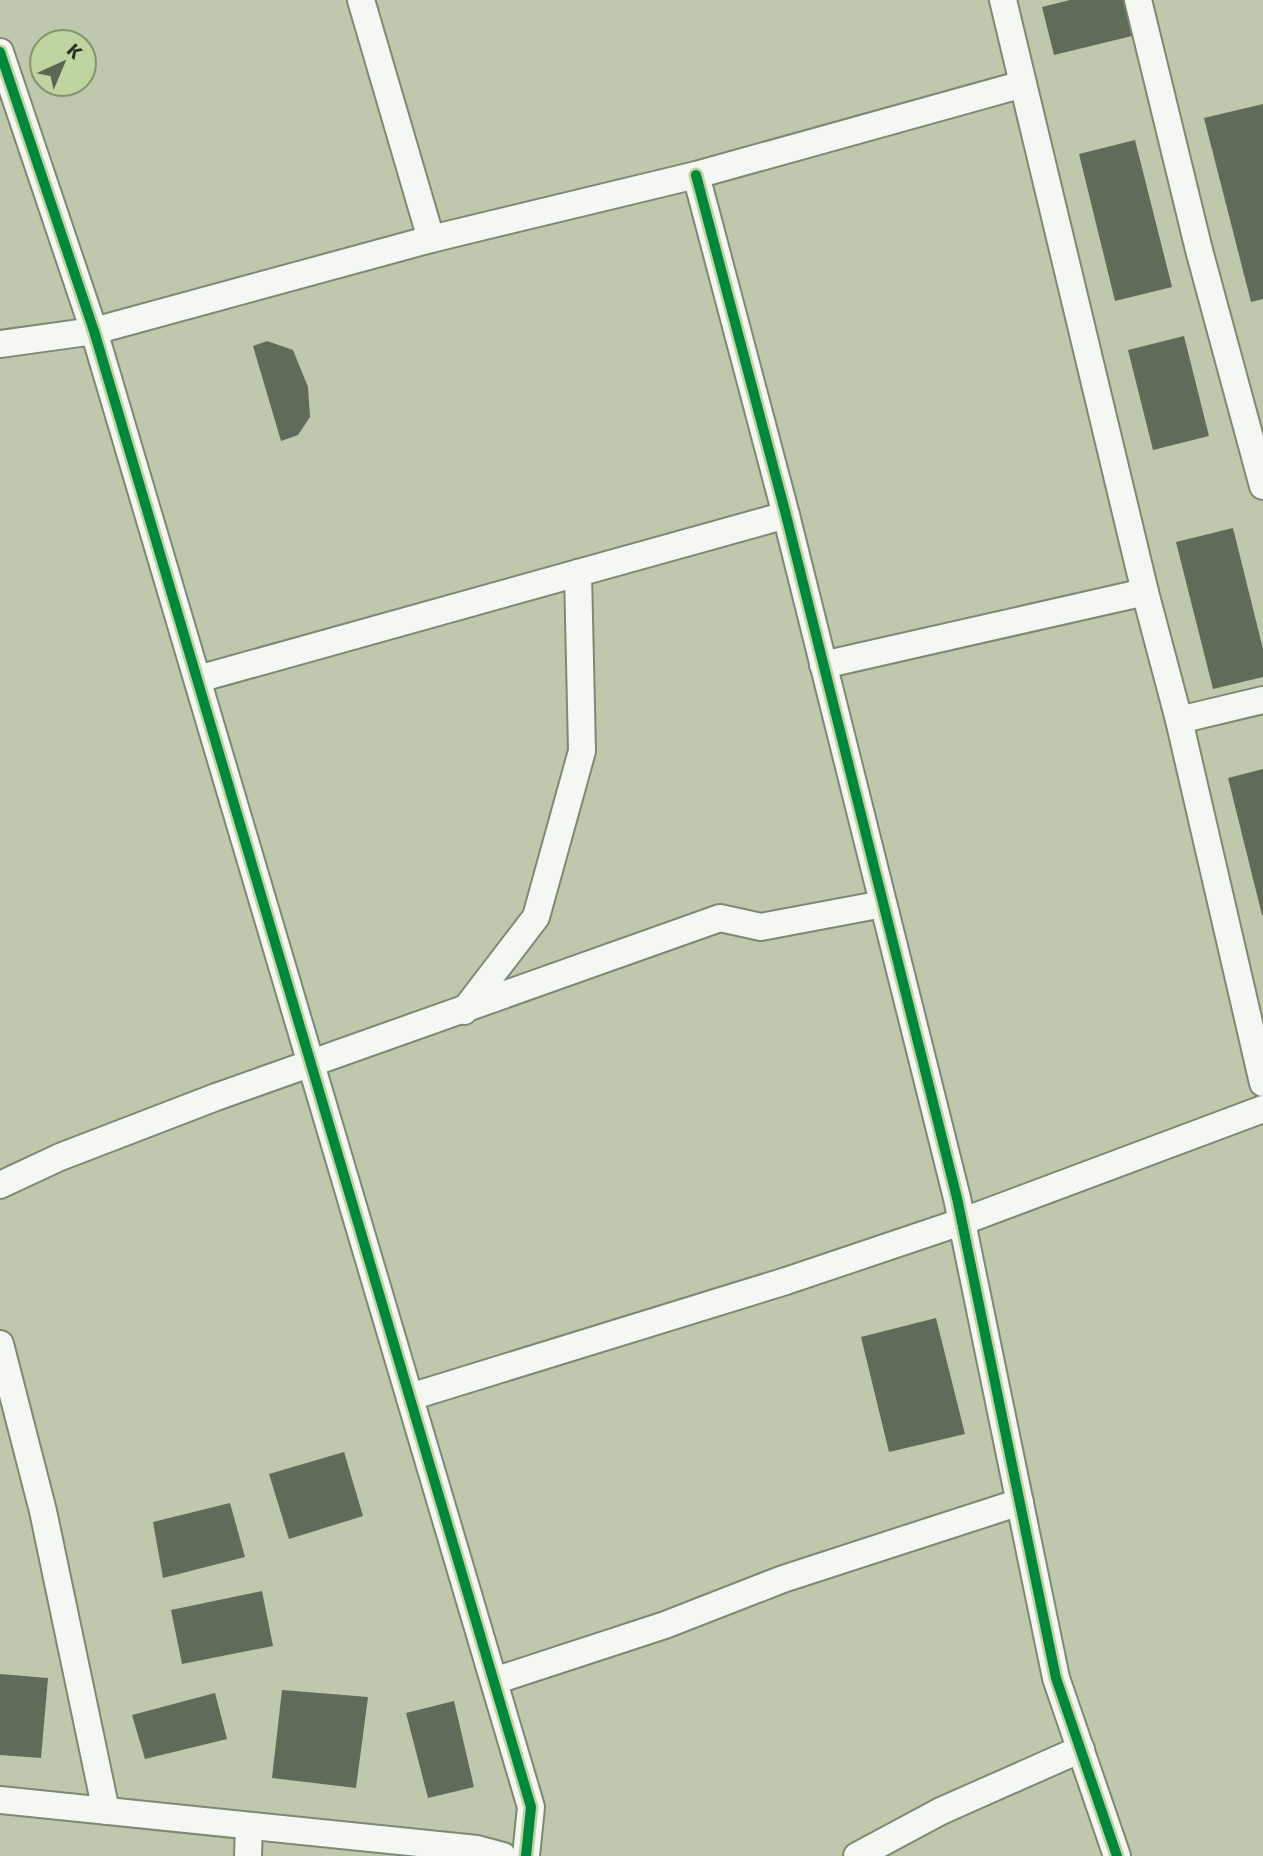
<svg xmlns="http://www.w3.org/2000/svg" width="1263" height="1856" font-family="'Fira Sans',sans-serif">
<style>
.building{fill:#606b59}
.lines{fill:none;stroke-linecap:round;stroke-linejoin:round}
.minor-casing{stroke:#7f8873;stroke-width:30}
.minor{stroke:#f5f7f3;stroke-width:26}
.cycleway-casing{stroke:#bfd4a1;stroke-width:15}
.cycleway{stroke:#00873e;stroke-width:10}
</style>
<rect width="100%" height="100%" fill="#bdc8ad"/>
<g class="building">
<polygon points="1070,0 1128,0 1136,35 1054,55 1042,7"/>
<polygon points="1263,104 1263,299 1251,302 1204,118"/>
<polygon points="1135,140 1172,287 1115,301 1079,154"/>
<polygon points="1184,336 1209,436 1153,450 1128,350"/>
<polygon points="267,341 293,350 308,387 310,417 298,435 281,441 253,346"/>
<polygon points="1233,528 1263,649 1263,677 1213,689 1176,542"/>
<polygon points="1263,769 1263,915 1262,915 1228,778"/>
<polygon points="936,1318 965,1434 889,1452 861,1337"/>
<polygon points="344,1452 363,1516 289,1539 269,1474"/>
<polygon points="230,1503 245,1557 163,1578 153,1522"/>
<polygon points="262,1591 273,1646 182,1664 171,1610"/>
<polygon points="0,1674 48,1678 41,1758 0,1755"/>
<polygon points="282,1690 368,1697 356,1788 272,1778"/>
<polygon points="215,1693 227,1739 145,1759 132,1715"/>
<polygon points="454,1701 474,1787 428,1798 406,1713"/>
</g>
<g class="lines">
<g class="minor-casing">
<g id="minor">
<polyline points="361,0 431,239"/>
<polyline points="1003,0 1145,592 1179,720 1263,1083"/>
<polyline points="1138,0 1199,250 1263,486"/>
<polyline points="0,52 94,331 531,1807 526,1856"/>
<polyline points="696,175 786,515 957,1198 1056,1678 1117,1856"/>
<polyline points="0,344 94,331 431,239 696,175 1023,84"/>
<polyline points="823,665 1145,592"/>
<polyline points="198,679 786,515"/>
<polyline points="1179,720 1263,700"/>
<polyline points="464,1011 536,917 582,751 578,573"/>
<polyline points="0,1185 60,1157 216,1097 720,918 761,927 883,904"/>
<polyline points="0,1344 43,1511 106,1811"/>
<polyline points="410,1397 786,1281 961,1222 1263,1109"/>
<polyline points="494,1681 665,1625 783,1579 1020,1502"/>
<polyline points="0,1800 477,1849 503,1856"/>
<polyline points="248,1856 249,1826"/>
<polyline points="857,1856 941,1811 1081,1749"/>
</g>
</g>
<use href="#minor" class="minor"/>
<g class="cycleway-casing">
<g id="cycleway">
<polyline points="0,52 94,331 531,1807 526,1856"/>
<polyline points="696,175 786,515 957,1198 1056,1678 1117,1856"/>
</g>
</g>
<use href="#cycleway" class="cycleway"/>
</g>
<g transform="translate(63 63) rotate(44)"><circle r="33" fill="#bfd4a1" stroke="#83936d" stroke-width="2"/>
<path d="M0-5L12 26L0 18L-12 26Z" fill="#5d6650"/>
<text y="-10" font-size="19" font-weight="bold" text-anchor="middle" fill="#2a321e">K</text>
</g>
</svg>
